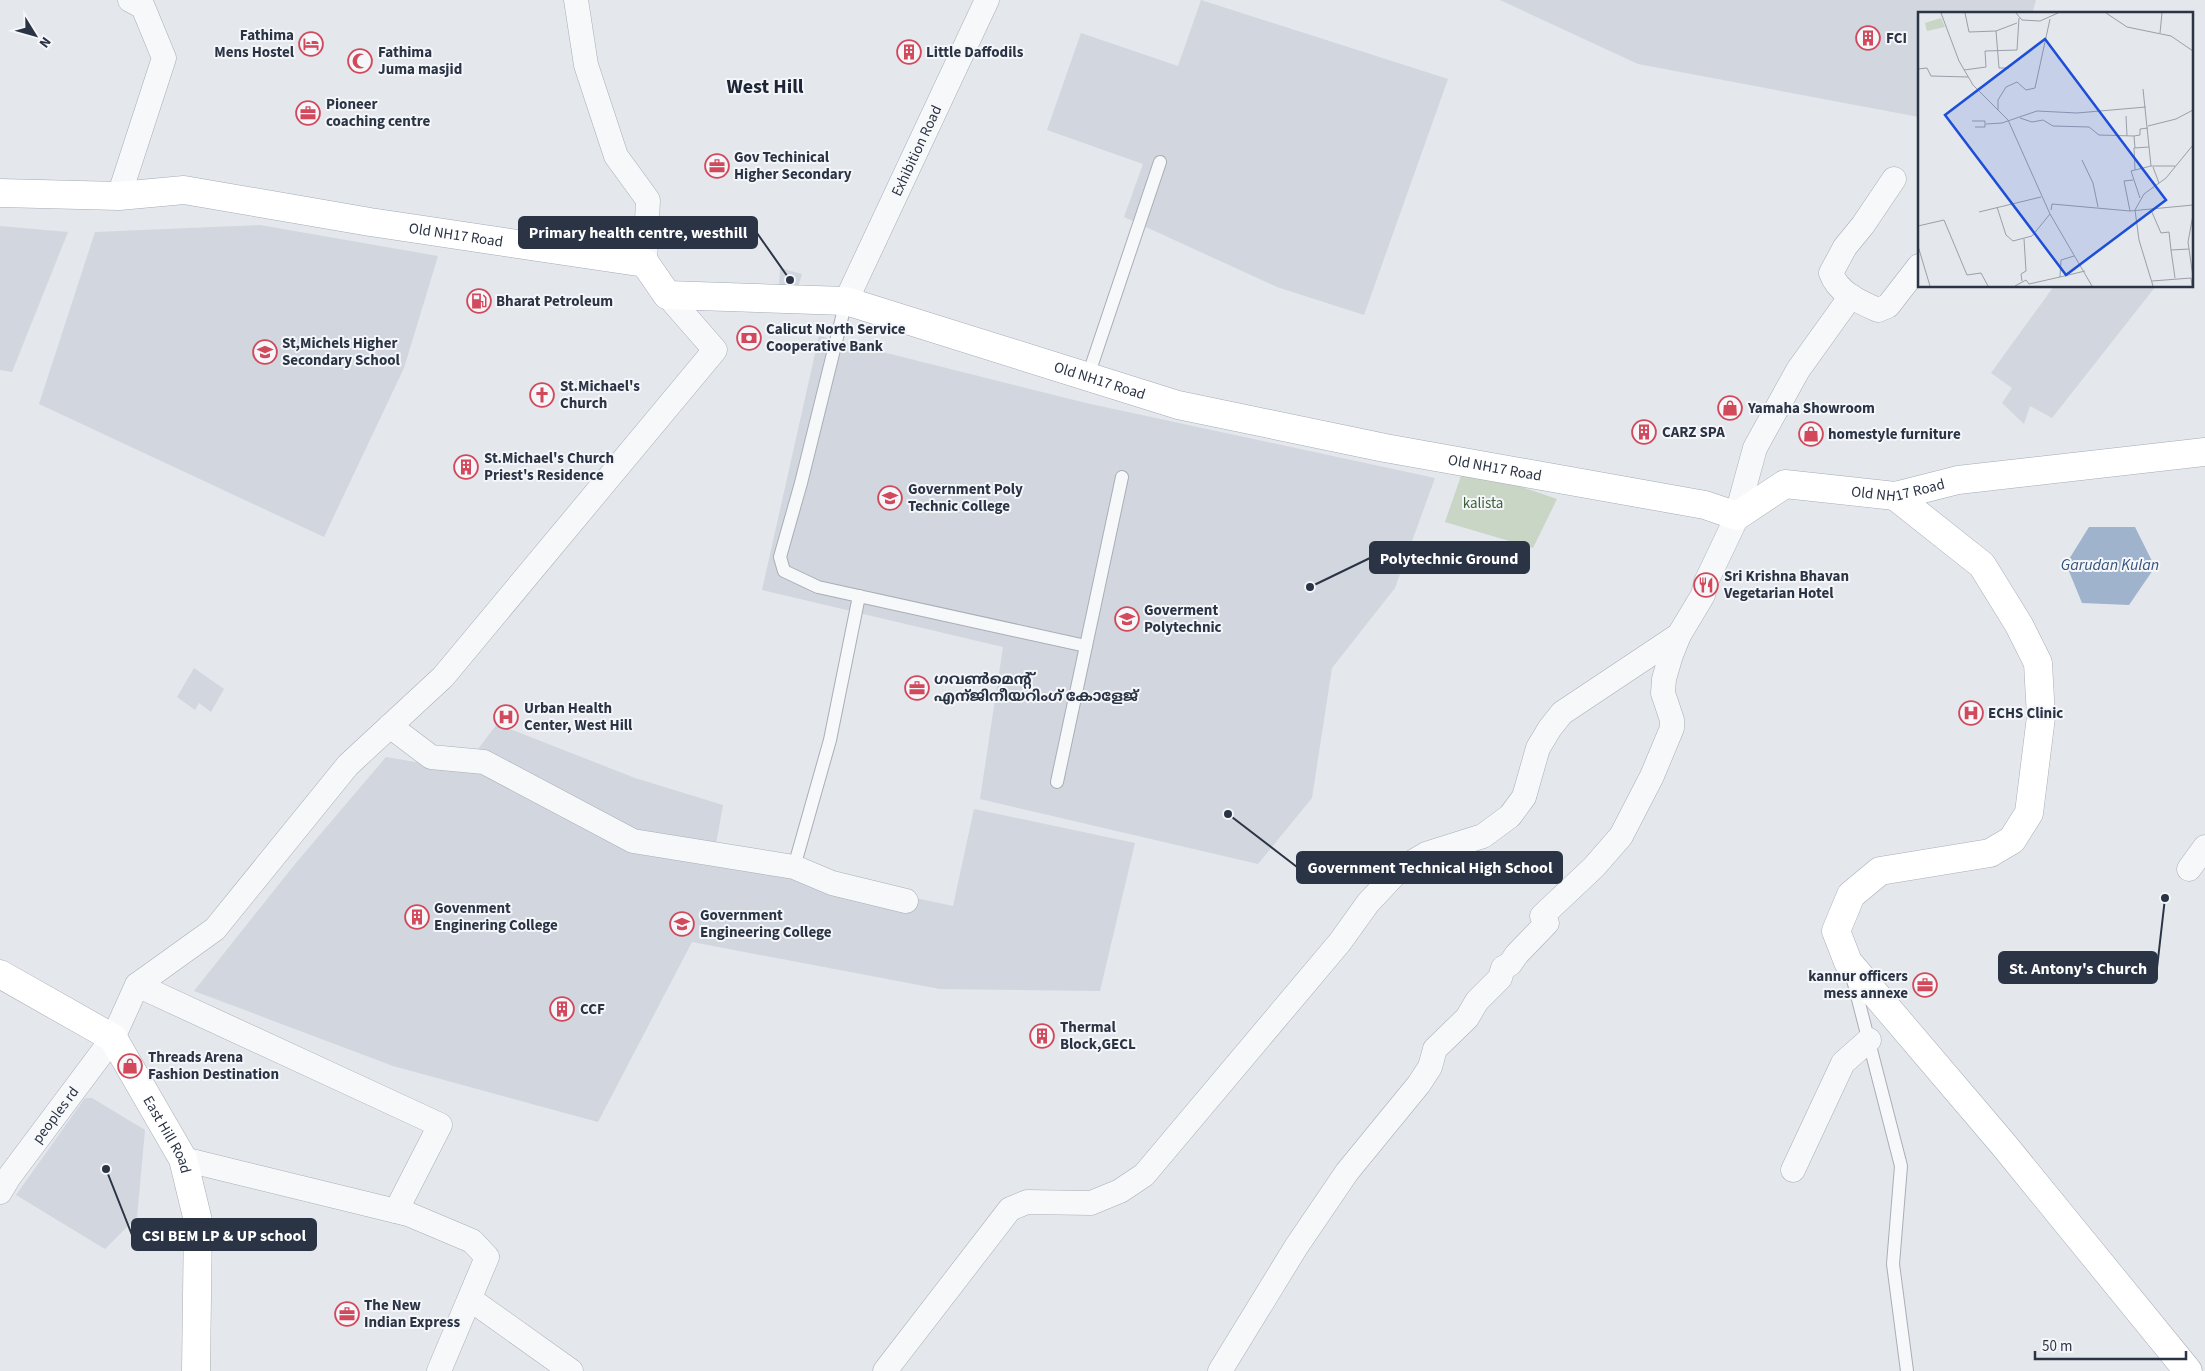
<svg xmlns="http://www.w3.org/2000/svg" width="2205" height="1371" font-family="'Source Sans 3','Noto Sans Malayalam',sans-serif">
<style>
.built{fill:#d2d6de}
.green{fill:#c9d6c5}
.water{fill:#9fb4cc}
.lines{fill:none;stroke-linecap:round;stroke-linejoin:round}
.lane-casing{stroke:#a9aeb7;stroke-width:14}
.street-casing{stroke:#a9aeb7;stroke-width:25}
.secondary-casing{stroke:#a9aeb7;stroke-width:29}
.primary-casing{stroke:#a3abb8;stroke-width:29}
.lane{stroke:#f7f8fa;stroke-width:12}
.street{stroke:#f7f8fa;stroke-width:24}
.secondary{stroke:#fff;stroke-width:28}
.primary{stroke:#fff;stroke-width:28}
.labels{text-anchor:middle;dominant-baseline:central;stroke-width:4;stroke-linejoin:round;paint-order:stroke}
.poi-label{font-size:15px;font-weight:bold;fill:#2b3445;stroke:#f4f6f9;text-anchor:start}
.street-label{font-size:15px;fill:#2b3445;stroke:#f4f6f9}
.park-label{font-size:15px;fill:#3f6138;stroke:#f4f6f9}
.water-label{font-size:16px;font-style:italic;fill:#34527a;stroke:#f4f6f9}
.district-label{font-size:20px;font-weight:bold;fill:#1d2536;stroke:#f4f6f9}
.inset-road{fill:none;stroke:#9a9fa9;stroke-width:1}
.view{fill:#1d4ed8;fill-opacity:0.15;stroke:#1d4ed8;stroke-width:2.5}
.inset-edge{fill:none;stroke:#2b3445;stroke-width:2.5}
.leader{fill:none;stroke:#2b3445;stroke-width:2}
.callout-dot{fill:#2b3445;stroke:#f4f6f9;stroke-width:2}
.callout{fill:#2b3445;stroke:#2b3445;stroke-width:2}
.callout-label{font-size:16px;text-anchor:middle;font-weight:bold;fill:#fff}
</style>
<rect width="100%" height="100%" fill="#e4e7ec"/>
<g class="built">
<polygon points="1201,0 1448,79 1364,315 1277,287 1124,217 1143,164 1047,130 1081,33 1178,66"/>
<polygon points="1500,0 2036,0 2032,14 1919,14 1919,117 1638,64"/>
<polygon points="260,225 438,256 404,368 324,537 39,404 95,232"/>
<polygon points="0,226 68,232 12,372 0,370"/>
<polygon points="780,268 802,274 798,288 779,286"/>
<polygon points="2054,286 2156,286 2052,418 2030,406 2024,424 2002,403 2012,388 1991,373"/>
<polygon points="819,336 1086,403 1435,478 1395,588 1332,668 1312,798 1258,864 980,799 1003,647 762,590"/>
<polygon points="194,668 224,689 211,712 199,703 195,710 177,697"/>
<polygon points="497,724 635,778 723,805 714,855 953,906 974,809 1135,843 1100,991 940,989 692,942 598,1122 393,1066 194,991 295,864 386,757 462,770"/>
<polygon points="85,1098 92,1098 145,1130 137,1217 105,1249 16,1195"/>
</g>
<polygon class="green" points="1464,467 1557,499 1533,548 1445,522"/>
<polygon class="water" points="2089,527 2135,527 2155,567 2129,605 2082,603 2066,564"/>
<g class="lines">
<g class="lane-casing">
<g id="lane">
<polyline points="846,301 801,483 780,557 784,571 818,587 1086,646"/>
<polyline points="1088,376 1160,162"/>
<polyline points="1057,782 1122,477"/>
<polyline points="794,867 830,740 859,596"/>
<polyline points="1852,976 1901,1166 1893,1264 1907,1371"/>
</g>
</g>
<g class="street-casing">
<g id="street">
<polyline points="576,0 586,65 616,156 648,200 645,263"/>
<path d="M1894,179L1863,225L1845,247L1831,273C1838,293 1860,302 1878,310L1888,306L1919,266"/>
<polyline points="119,196 164,58 143,7 130,0"/>
<path id="s1" d="M846,301L987,0"/>
<polyline points="390,726 431,757 484,762 633,841 794,867 832,883 906,901"/>
<polyline points="2189,869 2205,847"/>
<polyline points="137,985 440,1125 396,1211"/>
<polyline points="183,1159 408,1214 472,1241 487,1257 439,1371"/>
<polyline points="1793,1170 1843,1063 1869,1040"/>
<path id="s2" d="M0,1192L9,1177L113,1038L137,985L215,929L348,765L443,677L715,350L667,295"/>
<polyline points="470,1299 571,1371"/>
<polyline points="885,1371 1010,1209 1027,1202 1091,1203 1120,1191 1144,1175 1340,942 1368,903 1399,870 1426,854 1483,836 1510,816 1524,797 1538,748 1550,728 1562,713 1679,635"/>
<polyline points="1220,1371 1296,1247 1347,1172 1419,1084 1430,1067 1435,1049 1467,1018 1477,1001 1500,978 1503,968 1510,964 1517,954 1547,923 1542,916 1594,867 1621,836 1652,776 1672,728 1672,720 1663,693 1664,679 1671,655 1679,635 1703,595 1706,582 1735,521 1755,448 1798,370 1851,296"/>
</g>
</g>
<g class="secondary-casing">
<g id="secondary">
<polyline points="1895,496 1982,565 2019,625 2038,663 2041,717 2029,813 2012,840 1990,853 1880,871 1851,895 1836,931 1848,962 2003,1144 2188,1371"/>
<path id="s3" d="M0,974L113,1038L183,1159L198,1221L196,1371"/>
</g>
</g>
<g class="primary-casing">
<g id="primary">
<path id="s4" d="M0,193L119,196L184,190L370,222L645,263L667,295L846,301L1178,405L1385,448L1705,505L1737,516L1785,484L1895,496L1958,480L2205,452"/>
</g>
</g>
<use href="#lane" class="lane"/>
<use href="#street" class="street"/>
<use href="#secondary" class="secondary"/>
<use href="#primary" class="primary"/>
</g>
<defs>
<g id="building-ring" transform="scale(1.25)"><circle r="9.5" fill="#f4f6f9" stroke="#d1495b" stroke-width="1.5"/><path d="M-4-6H4V6H1V3H-1V6H-4ZM-2.5-4.3h1.7v1.8h-1.7ZM.8-4.3h1.7v1.8H.8ZM-2.5-1h1.7V.8h-1.7ZM.8-1h1.7V.8H.8Z" fill="#d1495b"/></g>
<g id="hotel-ring" transform="scale(1.25)"><circle r="9.5" fill="#f4f6f9" stroke="#d1495b" stroke-width="1.5"/><path d="M-6-4.5h1.5V1H6V5H4.5V3h-9V5H-6ZM-4 0a1.8 1.8 0 1 1 3.6 0ZM.5 0V-2.5h3Q6-2.5 6 0Z" fill="#d1495b"/></g>
<g id="mosque-ring" transform="scale(1.25)"><circle r="9.5" fill="#f4f6f9" stroke="#d1495b" stroke-width="1.5"/><path d="M3.5-4.9A6 6 0 1 0 3.5 4.9A5 5 0 1 1 3.5-4.9Z" fill="#d1495b"/></g>
<g id="office-ring" transform="scale(1.25)"><circle r="9.5" fill="#f4f6f9" stroke="#d1495b" stroke-width="1.5"/><path d="M-6-3h4V-5.5h4V-3h4V5H-6ZM-1-4.5V-3h2v-1.5ZM-6 0V1H6V0Z" fill="#d1495b"/></g>
<g id="fuel-ring" transform="scale(1.25)"><circle r="9.5" fill="#f4f6f9" stroke="#d1495b" stroke-width="1.5"/><path d="M-5.5-6h7V0h2V4h1.3V-2.5L3-4.5l.8-.8L6-3V5H2.5V1h-1V6h-7ZM-4.2-4.7v3.2H.2V-4.7Z" fill="#d1495b"/></g>
<g id="bank-ring" transform="scale(1.25)"><circle r="9.5" fill="#f4f6f9" stroke="#d1495b" stroke-width="1.5"/><path d="M-6-4H6V4H-6ZM0-2.3a2.3 2.3 0 1 0 0 4.6a2.3 2.3 0 1 0 0-4.6Z" fill="#d1495b"/></g>
<g id="school-ring" transform="scale(1.25)"><circle r="9.5" fill="#f4f6f9" stroke="#d1495b" stroke-width="1.5"/><path d="M0-5L7-2L0 1L-7-2ZM-4 1L0 2.5L4 1V4Q0 6-4 4Z" fill="#d1495b"/></g>
<g id="church-ring" transform="scale(1.25)"><circle r="9.5" fill="#f4f6f9" stroke="#d1495b" stroke-width="1.5"/><path d="M-1.2-6h2.4v3.5h3.3v2.4h-3.3V6h-2.4V-.1h-3.3v-2.4h3.3Z" fill="#d1495b"/></g>
<g id="shop-ring" transform="scale(1.25)"><circle r="9.5" fill="#f4f6f9" stroke="#d1495b" stroke-width="1.5"/><path d="M-5-2.5h2.3a2.7 3.5 0 0 1 5.4 0H5L5.5 6h-11ZM-1.5-2.5h3a1.5 2.3 0 0 0-3 0Z" fill="#d1495b"/></g>
<g id="university-ring" transform="scale(1.25)"><circle r="9.5" fill="#f4f6f9" stroke="#d1495b" stroke-width="1.5"/><path d="M0-5L7-2L0 1L-7-2ZM-4 1L0 2.5L4 1V4Q0 6-4 4Z" fill="#d1495b"/></g>
<g id="restaurant-ring" transform="scale(1.25)"><circle r="9.5" fill="#f4f6f9" stroke="#d1495b" stroke-width="1.5"/><path d="M-5-6h1v4h1v-4h1v4h1v-4h1v5L-1.5 .5V6h-2V.5L-5-1ZM5-6V6H3V1.5H1.5Q1.5-4 5-6Z" fill="#d1495b"/></g>
<g id="hospital-ring" transform="scale(1.25)"><circle r="9.5" fill="#f4f6f9" stroke="#d1495b" stroke-width="1.5"/><path d="M-5-5h3v3.5h4V-5h3V5h-3V1.5h-4V5h-3Z" fill="#d1495b"/></g>
</defs>
<g fill-rule="evenodd">
<use href="#building-ring" x="1868" y="38"/>
<use href="#hotel-ring" x="311" y="44"/>
<use href="#building-ring" x="909" y="52"/>
<use href="#mosque-ring" x="360" y="61"/>
<use href="#office-ring" x="308" y="113"/>
<use href="#office-ring" x="717" y="166"/>
<use href="#fuel-ring" x="479" y="301"/>
<use href="#bank-ring" x="749" y="338"/>
<use href="#school-ring" x="265" y="352"/>
<use href="#church-ring" x="542" y="395"/>
<use href="#shop-ring" x="1730" y="408"/>
<use href="#building-ring" x="1644" y="432"/>
<use href="#shop-ring" x="1811" y="434"/>
<use href="#building-ring" x="466" y="467"/>
<use href="#university-ring" x="890" y="498"/>
<use href="#restaurant-ring" x="1706" y="585"/>
<use href="#university-ring" x="1127" y="619"/>
<use href="#office-ring" x="917" y="688"/>
<use href="#hospital-ring" x="1971" y="713"/>
<use href="#hospital-ring" x="506" y="717"/>
<use href="#building-ring" x="417" y="917"/>
<use href="#university-ring" x="682" y="924"/>
<use href="#office-ring" x="1925" y="985"/>
<use href="#building-ring" x="562" y="1009"/>
<use href="#building-ring" x="1042" y="1036"/>
<use href="#shop-ring" x="130" y="1066"/>
<use href="#office-ring" x="347" y="1314"/>
</g>
<g class="labels">
<g class="poi-label">
<text x="294" y="35" text-anchor="end">Fathima<tspan x="294" dy="17">Mens Hostel</tspan></text>
<text x="1886" y="38">FCI</text>
<text x="378" y="52">Fathima<tspan x="378" dy="17">Juma masjid</tspan></text>
<text x="926" y="52">Little Daffodils</text>
<text x="326" y="104">Pioneer<tspan x="326" dy="17">coaching centre</tspan></text>
<text x="734" y="157">Gov Techinical<tspan x="734" dy="17">Higher Secondary</tspan></text>
<text x="496" y="301">Bharat Petroleum</text>
<text x="766" y="329">Calicut North Service<tspan x="766" dy="17">Cooperative Bank</tspan></text>
<text x="282" y="343">St,Michels Higher<tspan x="282" dy="17">Secondary School</tspan></text>
<text x="560" y="386">St.Michael's<tspan x="560" dy="17">Church</tspan></text>
<text x="1748" y="408">Yamaha Showroom</text>
<text x="1662" y="432">CARZ SPA</text>
<text x="1828" y="434">homestyle furniture</text>
<text x="484" y="458">St.Michael's Church<tspan x="484" dy="17">Priest's Residence</tspan></text>
<text x="908" y="489">Government Poly<tspan x="908" dy="17">Technic College</tspan></text>
<text x="1724" y="576">Sri Krishna Bhavan<tspan x="1724" dy="17">Vegetarian Hotel</tspan></text>
<text x="1144" y="610">Goverment<tspan x="1144" dy="17">Polytechnic</tspan></text>
<text x="934" y="679">ഗവൺമെന്റ്<tspan x="934" dy="17">എന്ജിനീയറിംഗ് കോളേജ്</tspan></text>
<text x="524" y="708">Urban Health<tspan x="524" dy="17">Center, West Hill</tspan></text>
<text x="1988" y="713">ECHS Clinic</text>
<text x="434" y="908">Govenment<tspan x="434" dy="17">Enginering College</tspan></text>
<text x="700" y="915">Government<tspan x="700" dy="17">Engineering College</tspan></text>
<text x="1908" y="976" text-anchor="end">kannur officers<tspan x="1908" dy="17">mess annexe</tspan></text>
<text x="580" y="1009">CCF</text>
<text x="1060" y="1027">Thermal<tspan x="1060" dy="17">Block,GECL</tspan></text>
<text x="148" y="1057">Threads Arena<tspan x="148" dy="17">Fashion Destination</tspan></text>
<text x="364" y="1305">The New<tspan x="364" dy="17">Indian Express</tspan></text>
</g>
<g class="street-label">
<text stroke="none"><textPath href="#s1" startOffset="166">Exhibition Road</textPath></text>
<text stroke="none"><textPath href="#s4" startOffset="460">Old NH17 Road</textPath></text>
<text stroke="none"><textPath href="#s4" startOffset="1135">Old NH17 Road</textPath></text>
<text stroke="none"><textPath href="#s4" startOffset="1540">Old NH17 Road</textPath></text>
<text stroke="none"><textPath href="#s4" startOffset="1959">Old NH17 Road</textPath></text>
<text stroke="none"><textPath href="#s2" startOffset="95">peoples rd</textPath></text>
<text stroke="none"><textPath href="#s3" startOffset="241">East Hill Road</textPath></text>
</g>
<g class="park-label">
<text x="1483" y="503">kalista</text>
</g>
<g class="water-label">
<text x="2110" y="565">Garudan Kulan</text>
</g>
<g class="district-label">
<text x="765" y="87">West Hill</text>
</g>
</g>
<g transform="translate(1918 12)">
<rect width="275" height="275" fill="#e4e7ec"/>
<path d="M23,6L27,15L9,19L7,11Z" fill="#c9d6c5"/>
<path class="inset-road" d="M23,1L41,49L55,73L90,108L132,202L174,274M47,1L51,20L78,19L99,11M98,1L104,8L122,9L140,1M188,1L209,15L253,24L275,39M78,19L81,56H91M242,21L244,1M0,57L9,56L13,64L50,65M46,58L68,55L67,39L99,38L101,6M225,77L233,154H257M80,98V88L88,75L99,70L108,78L117,76L132,7M208,104L209,124M102,106L114,110L125,108L135,114L171,115L181,123L216,124M54,109H67V115H57M68,112L84,111L119,99L159,101L228,95M230,114L258,107L275,98M217,136L216,124L222,123V117L230,116M164,148L175,171L180,195M235,155L241,171M217,158L216,136L231,135M222,186L213,159L233,154M79,195L88,223L95,229L114,224L132,202M133,198L134,192L212,199L275,193M233,198L243,221L251,220L253,238L271,237M212,199L206,169L215,168M61,200L123,185M275,203L270,230L275,265M0,214L26,208L49,263L63,261L70,274M0,234L12,274M253,238L257,266M142,265L167,259M104,269L103,262L108,259L106,227M234,269L273,266L274,274M97,274L108,268L111,272L142,265L143,248L156,244M235,274L221,228L217,198L226,182L248,166L275,133"/>
<path class="view" d="M127,27L248,188L148,263L27,103Z"/>
<rect width="275" height="275" class="inset-edge"/>
</g>
<path class="leader" d="M790 280L757 233M1310 587L1370 558M1228 814L1297 867M2165 898L2157 968M106 1169L132 1235"/>
<g class="callout-dot">
<circle cx="790" cy="280" r="5"/>
<circle cx="1310" cy="587" r="5"/>
<circle cx="1228" cy="814" r="5"/>
<circle cx="2165" cy="898" r="5"/>
<circle cx="106" cy="1169" r="5"/>
</g>
<g class="callout">
<rect x="519" y="217" width="238" height="31" rx="5"/>
<rect x="1370" y="542" width="159" height="31" rx="5"/>
<rect x="1297" y="852" width="265" height="31" rx="5"/>
<rect x="1999" y="952" width="158" height="31" rx="5"/>
<rect x="132" y="1219" width="184" height="31" rx="5"/>
</g>
<g class="callout-label">
<text x="638" y="238">Primary health centre, westhill</text>
<text x="1449" y="564">Polytechnic Ground</text>
<text x="1430" y="873">Government Technical High School</text>
<text x="2078" y="974">St. Antony's Church</text>
<text x="224" y="1241">CSI BEM LP &amp; UP school</text>
</g>
<g transform="translate(35 35) rotate(127)" stroke="#f4f6f9" stroke-width="4" paint-order="stroke">
<path d="M0-4L9 19L0 12L-9 19Z" fill="#2b3445"/>
<text y="-8" font-size="14" font-weight="bold" text-anchor="middle" fill="#2b3445">N</text>
</g>
<path d="M2035 1351v8h151v-8" fill="none" stroke="#2b3445" stroke-width="2.5"/>
<text x="2042" y="1351" font-size="15" fill="#2b3445" stroke="#f4f6f9" stroke-width="4" paint-order="stroke">50 m</text>
</svg>
